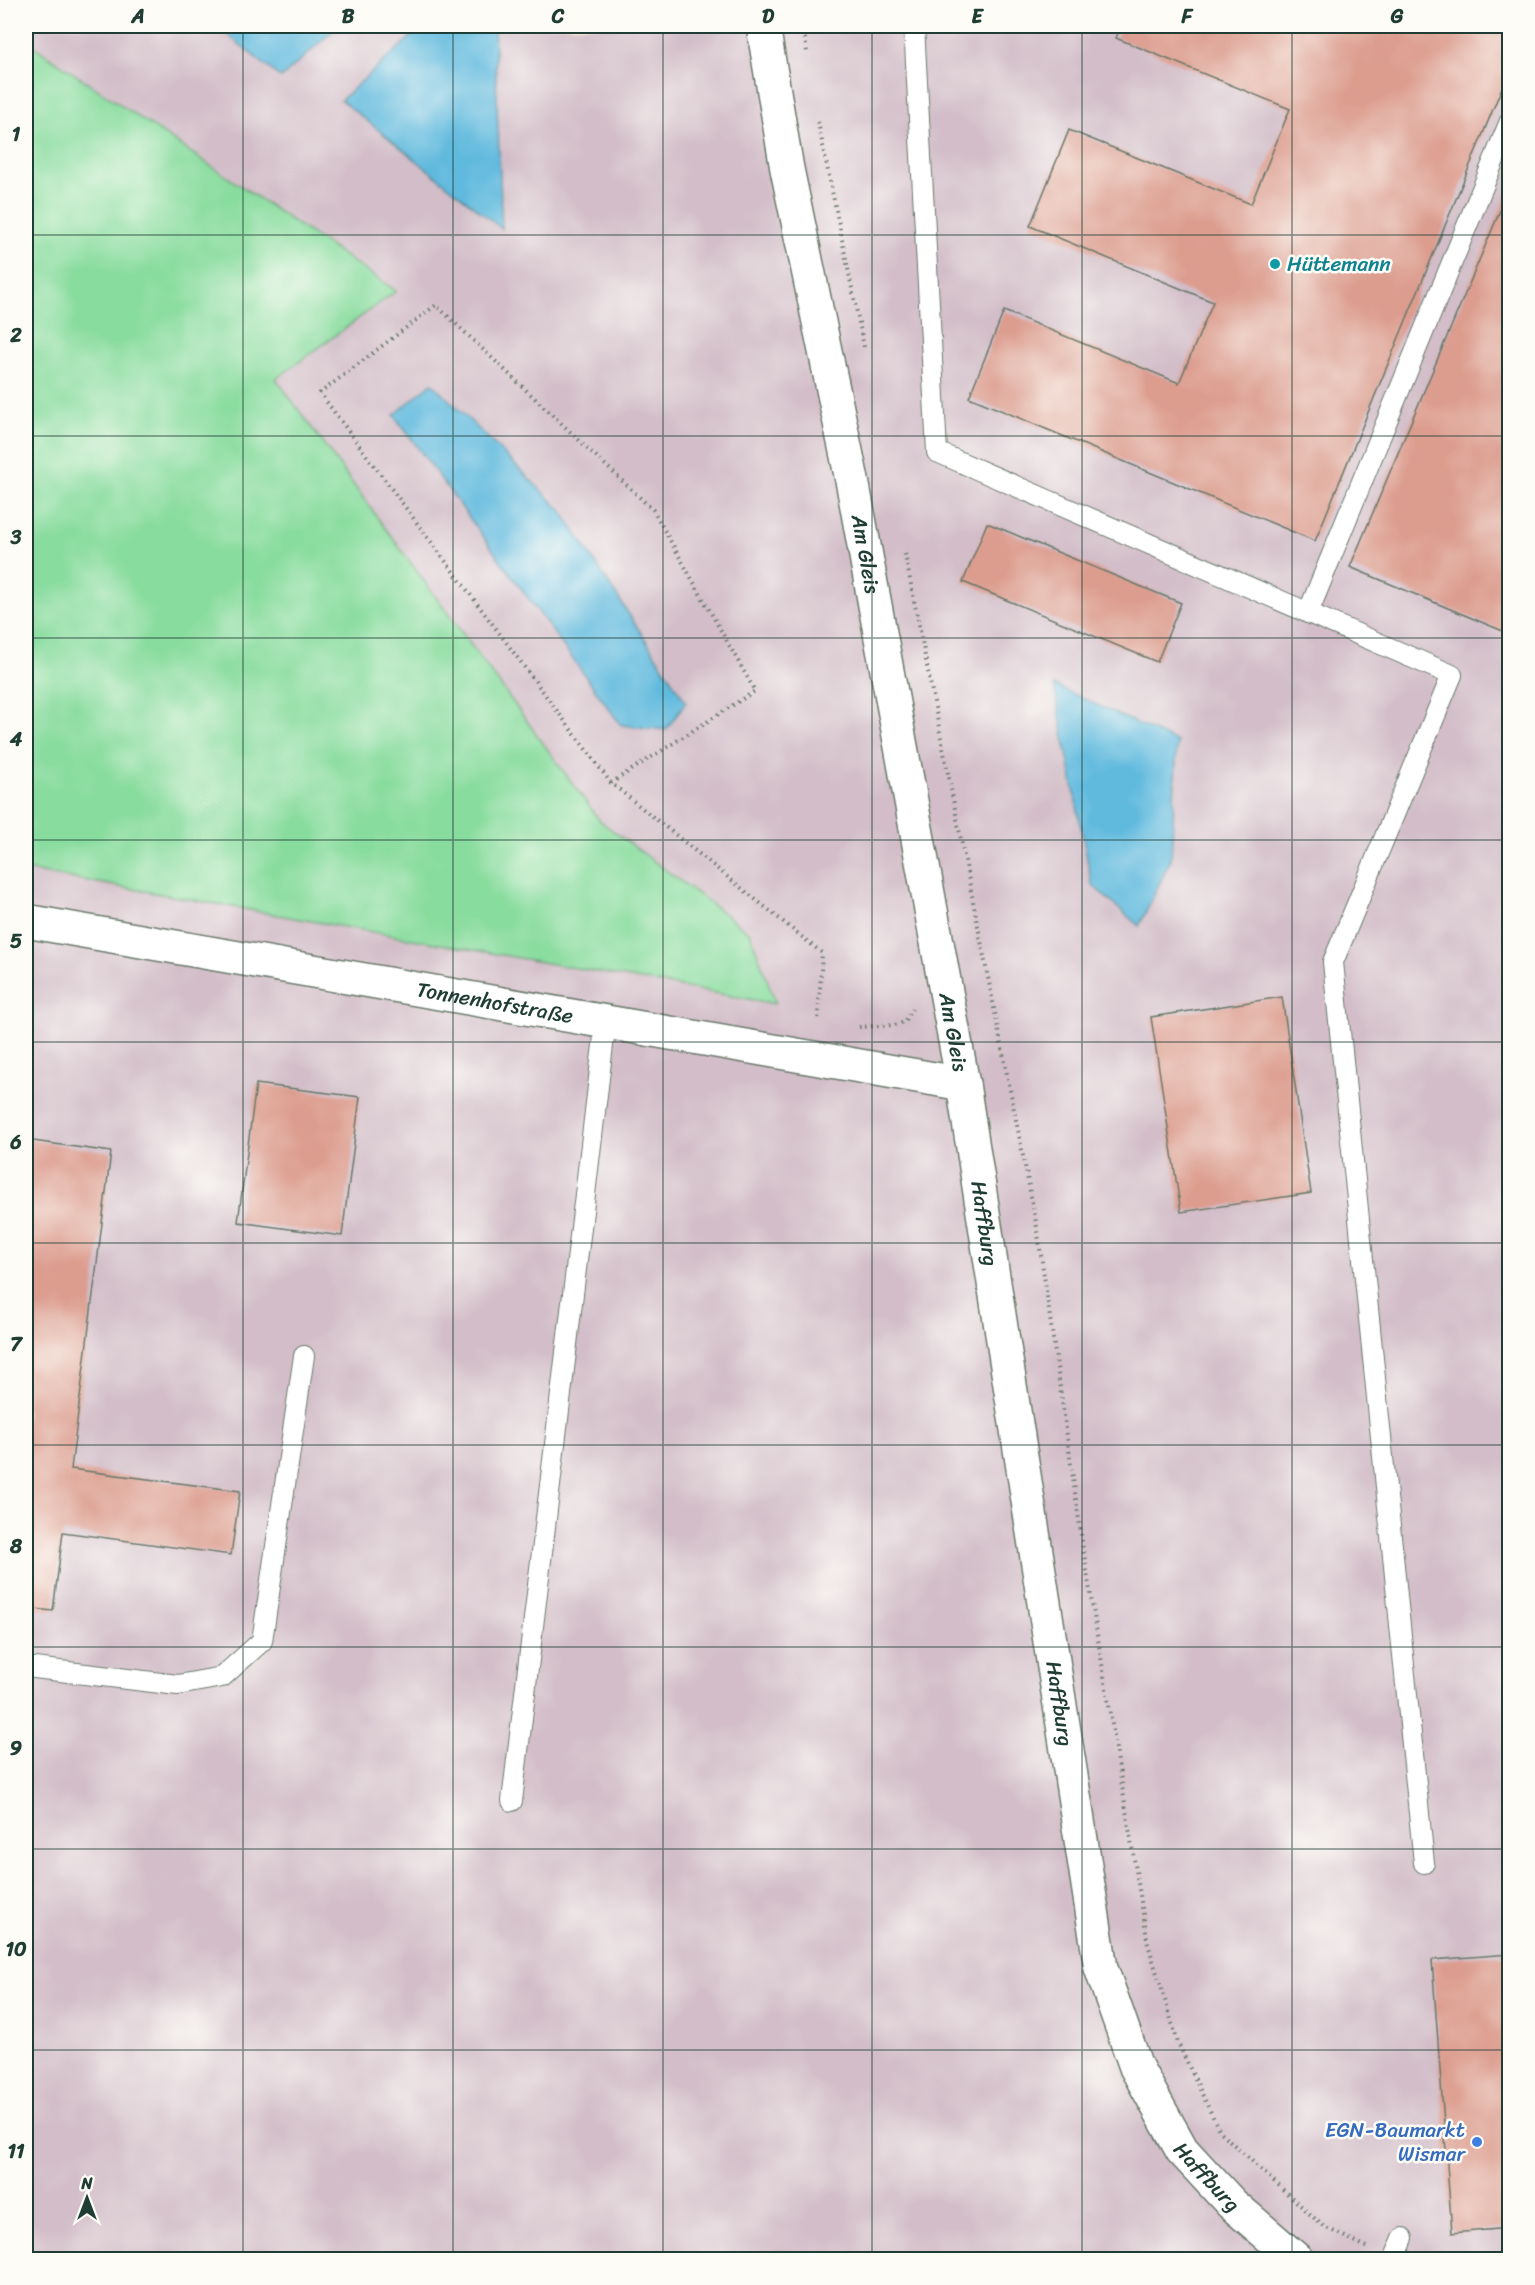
<svg xmlns="http://www.w3.org/2000/svg" width="1535" height="2285" font-family="Sriracha,sans-serif">
<style>
.industrial{fill:#d2bdc8}
.green{fill:#88dc9e;stroke:#548c69;stroke-width:1.5}
.water{fill:#60bade;stroke:#407c89;stroke-width:1.5}
.building{fill:#dc9c8e}
.lines{fill:none;stroke-linecap:round;stroke-linejoin:round}
.lane-casing{stroke:#69796b;stroke-width:22}
.street-casing{stroke:#69796b;stroke-width:36}
.path{stroke:#69796b;stroke-width:4;stroke-dasharray:1.5 4.5;stroke-linecap:butt}
.lane{stroke:#fff;stroke-width:20}
.street{stroke:#fff;stroke-width:33}
.grid{fill:none;stroke:#1f3d34;stroke-width:1.5;stroke-opacity:0.55}
.culture-dot{fill:#0f9aa8;stroke:#fdfcf7;stroke-width:2}
.shop-dot{fill:#3f7fe0;stroke:#fdfcf7;stroke-width:2}
.labels{text-anchor:middle;dominant-baseline:central;stroke-width:5;stroke-linejoin:round;paint-order:stroke}
.culture-label{font-size:21px;fill:#0d838f;stroke:#fdfcf7;text-anchor:start}
.street-label{font-size:21px;fill:#1f3d34;stroke:#fdfcf7}
.shop-label{font-size:21px;fill:#366cbe;stroke:#fdfcf7;text-anchor:end}
.neatline{fill:none;stroke:#1f3d34;stroke-width:2}
.grid-label{font-size:20px;text-anchor:middle;font-weight:bold;fill:#1f3d34}
</style>
<rect width="100%" height="100%" fill="#fdfcf7"/>
<filter id="ink" filterUnits="userSpaceOnUse"><feTurbulence type="fractalNoise" baseFrequency=".0167" numOctaves="2"/><feDisplacementMap in="SourceGraphic" scale="12" xChannelSelector="R" yChannelSelector="G"/><feConvolveMatrix kernelMatrix="1 2 1 2 8 2 1 2 1" color-interpolation-filters="sRGB"/></filter>
<filter id="wash" filterUnits="userSpaceOnUse"><feTurbulence type="fractalNoise" baseFrequency=".008" numOctaves="4" result="noise"/><feDisplacementMap in="SourceGraphic" scale="24" xChannelSelector="R" yChannelSelector="G"/><feGaussianBlur stdDeviation="1.35" result="paint"/><feColorMatrix in="noise" values="0 0 0 0 0 0 0 0 0 0 0 0 0 0 0 0 0 1.4 0 .05"/><feComposite in="paint" operator="in"/></filter>
<g filter="url(#wash)">
<rect width="100%" height="100%" fill="#f3e9d1"/>
<polygon class="industrial" points="26,26 1509,26 1509,2259 26,2260"/>
<polygon class="green" points="26,41 396,291 276,379 600,821 750,933 776,1004 26,870"/>
<g class="water">
<polygon points="217,26 338,26 281,78"/>
<polygon points="423,26 494,26 502,229 341,100"/>
<polygon points="432,383 561,510 686,702 666,730 621,725 394,415"/>
<polygon points="1054,685 1177,742 1171,859 1139,926 1092,885"/>
</g>
<g id="blocks">
<g class="building">
<polygon points="1121,26 1510,26 1510,68 1315,541 969,397 1004,311 1179,383 1213,302 1030,226 1069,130 1251,204 1290,109 1116,38"/>
<polygon points="1510,187 1510,634 1350,567"/>
<polygon points="987,523 1181,603 1157,662 963,582"/>
<polygon points="1282,997 1311,1193 1181,1212 1151,1017"/>
<polygon points="256,1084 360,1097 342,1236 238,1222"/>
<polygon points="26,1140 111,1152 71,1469 240,1491 231,1555 63,1532 53,1611 26,1608"/>
<polygon points="1510,1954 1510,2228 1452,2233 1432,1960"/>
</g>
</g>
</g>
<g filter="url(#ink)">
<use href="#blocks" fill-opacity="0" stroke="#69796b" stroke-width="1.5"/>
<g class="lines">
<g class="lane-casing">
<g id="lane">
<polyline points="914,26 937,452 1452,675 1333,962 1424,1863"/>
<polyline points="1308,613 1510,121"/>
<polyline points="26,1667 178,1685 222,1677 262,1641 304,1356"/>
<polyline points="512,1801 606,1020"/>
<polyline points="1394,2260 1403,2238"/>
</g>
</g>
<g class="street-casing">
<g id="street">
<path id="s1" d="M763,26L787,169L852,480L963,1084L1101,1968L1136,2067L1182,2150L1232,2204L1297,2260"/>
<path id="s2" d="M26,921L963,1084"/>
</g>
</g>
<g class="path">
<polyline points="803,26 807,52"/>
<polyline points="818,122 864,347"/>
<polyline points="905,554 1037,1227 1083,1548 1148,1944 1178,2043 1220,2132 1324,2227 1367,2247"/>
<polyline points="611,783 755,691 653,510 436,305 320,393 611,783 822,953 818,1022"/>
<polyline points="859,1027 894,1025 904,1022 912,1009"/>
</g>
<use href="#lane" class="lane"/>
<use href="#street" class="street"/>
</g>
</g>
<path class="grid" d="M243,26V2260M453,26V2260M663,26V2260M872,26V2260M1082,26V2260M1292,26V2260M26,235H1510M26,436H1510M26,638H1510M26,840H1510M26,1042H1510M26,1243H1510M26,1445H1510M26,1647H1510M26,1849H1510M26,2050H1510"/>
<circle class="culture-dot" cx="1275" cy="264" r="6"/>
<circle class="shop-dot" cx="1477" cy="2142" r="6"/>
<g class="labels">
<g class="culture-label">
<text x="1287" y="264">Hüttemann</text>
</g>
<g class="street-label">
<text stroke="none"><textPath href="#s1" startOffset="538">Am Gleis</textPath></text>
<text stroke="none"><textPath href="#s2" startOffset="476">Tonnenhofstraße</textPath></text>
<text stroke="none"><textPath href="#s1" startOffset="1024">Am Gleis</textPath></text>
<text stroke="none"><textPath href="#s1" startOffset="1218">Haffburg</textPath></text>
<text stroke="none"><textPath href="#s1" startOffset="1704">Haffburg</textPath></text>
<text stroke="none"><textPath href="#s1" startOffset="2208">Haffburg</textPath></text>
</g>
<g class="shop-label">
<text x="1465" y="2130">EGN-Baumarkt<tspan x="1465" dy="24">Wismar</tspan></text>
</g>
</g>
<rect width="1535" height="2285" fill="none" stroke="#fdfcf7" stroke-width="66"/>
<g transform="translate(87 2198)" stroke="#fdfcf7" stroke-width="4.5" paint-order="stroke">
<path d="M0-4.5L10 22L0 15L-10 22Z" fill="#1f3d34"/>
<text y="-9" font-size="16" font-weight="bold" text-anchor="middle" fill="#1f3d34">N</text>
</g>
<rect x="33" y="33" width="1469" height="2219" class="neatline"/>
<g class="grid-label">
<text x="138" y="23">A</text>
<text x="348" y="23">B</text>
<text x="558" y="23">C</text>
<text x="768" y="23">D</text>
<text x="977" y="23">E</text>
<text x="1187" y="23">F</text>
<text x="1397" y="23">G</text>
<text x="16" y="141">1</text>
<text x="16" y="342">2</text>
<text x="16" y="544">3</text>
<text x="16" y="746">4</text>
<text x="16" y="948">5</text>
<text x="16" y="1149">6</text>
<text x="16" y="1351">7</text>
<text x="16" y="1553">8</text>
<text x="16" y="1755">9</text>
<text x="16" y="1956">10</text>
<text x="16" y="2158">11</text>
</g>
</svg>
